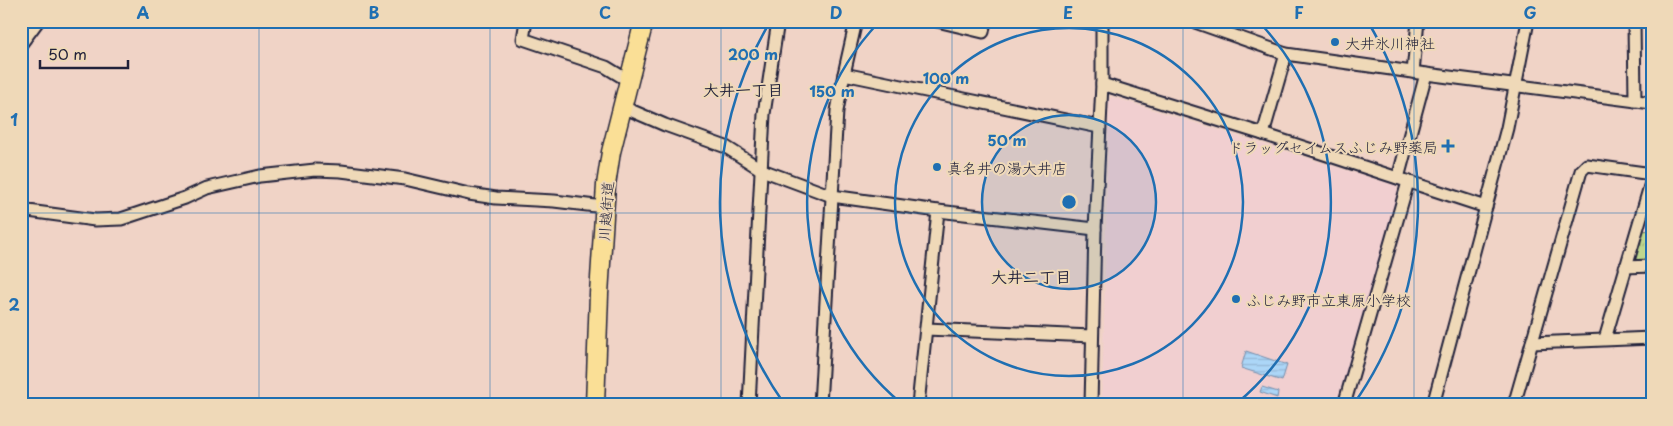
<svg xmlns="http://www.w3.org/2000/svg" width="1673" height="426" font-family="'Playpen Sans','Klee One',sans-serif">
<style>
.built{fill:#f1cfd0}
.grass{fill:url(#grass-tufts);stroke:#707c64}
.water{fill:url(#water-rules);stroke:#758eac}
.lines{fill:none;stroke-linecap:round;stroke-linejoin:round}
.minor-casing{stroke:#22223b;stroke-width:15}
.highway-casing{stroke:#22223b;stroke-width:21}
.minor{stroke:#efd9b8;stroke-width:11}
.highway{stroke:#fadf96;stroke-width:18}
.grid{fill:none;stroke:#1f6fb2;stroke-width:1;stroke-opacity:0.55}
.ring{fill:none;stroke:#1f6fb2;stroke-width:2.5}
.poi-dot{fill:#1f6fb2;stroke:#efd9b8;stroke-width:2}
.labels{text-anchor:middle;dominant-baseline:central;stroke-width:4;stroke-linejoin:round;paint-order:stroke}
.poi-label{font-size:15px;fill:#22223b;stroke:#efd9b8;text-anchor:start}
.street-label{font-size:15px;fill:#22223b;stroke:#efd9b8}
.neighbourhood-label{font-size:16px;font-weight:bold;fill:#22223b;stroke:#efd9b8}
.centre{fill:#1f6fb2;stroke:#efd9b8;stroke-width:2.5}
.ring-label{font-size:15px;text-anchor:middle;font-weight:bold;fill:#1f6fb2;stroke:#efd9b8;stroke-width:4;stroke-linejoin:round;paint-order:stroke}
.neatline{fill:none;stroke:#1f6fb2;stroke-width:2}
.grid-label{font-size:16px;text-anchor:middle;font-weight:bold;fill:#1f6fb2}
</style>
<defs>
<pattern id="grass-tufts" width="24" height="20" patternUnits="userSpaceOnUse" patternTransform="scale(1.25)"><rect width="24" height="20" fill="#bed68d"/><path d="M3 7l-1-3M5 7V3M7 7l1-3M15 17l-1-3M17 17v-4M19 17l1-3" fill="none" stroke="#a3b77b"/></pattern>
<pattern id="water-rules" width="6" height="5" patternUnits="userSpaceOnUse" patternTransform="scale(1.25)"><rect width="6" height="5" fill="#acd6f7"/><path d="M0 2.5h6" fill="none" stroke="#94b7d5"/></pattern>
</defs>
<rect width="100%" height="100%" fill="#f0d3c6"/>
<filter id="ink" filterUnits="userSpaceOnUse"><feTurbulence type="fractalNoise" baseFrequency=".02" numOctaves="2"/><feDisplacementMap in="SourceGraphic" scale="10" xChannelSelector="R" yChannelSelector="G"/><feConvolveMatrix kernelMatrix="1 2 1 2 8 2 1 2 1" color-interpolation-filters="sRGB"/></filter>
<g filter="url(#ink)">
<g class="built">
<polygon points="1112,97 1397,186 1398,193 1337,405 1102,405 1109,100"/>
<polygon points="1652,194 1652,230 1642,230"/>
</g>
<polygon class="grass" points="1652,230 1652,263 1638,264 1634,259 1642,231"/>
<g class="water">
<polygon points="1246,351 1287,365 1282,381 1241,368"/>
<polygon points="1262,387 1278,392 1277,398 1260,392"/>
</g>
<g class="lines">
<g class="minor-casing">
<g id="minor">
<polyline points="526,21 523,39 606,67 629,81"/>
<polyline points="937,21 983,32 985,21"/>
<polyline points="1192,21 1286,54 1426,74 1652,103"/>
<polyline points="1634,21 1635,101"/>
<polyline points="21,44 38,21"/>
<polyline points="1413,72 1418,21"/>
<polyline points="844,74 1099,127"/>
<polyline points="1102,84 1263,134 1486,207"/>
<polyline points="623,107 665,125 726,147 762,170 832,196 938,211 1095,229"/>
<polyline points="1263,134 1286,54"/>
<polyline points="1398,178 1426,74"/>
<polyline points="21,210 95,220 121,219 185,198 207,188 260,176 315,170 341,171 405,179 469,194 496,198 554,201 604,207"/>
<polyline points="1625,267 1652,266"/>
<polyline points="926,329 1092,336"/>
<polyline points="1605,339 1652,179"/>
<polyline points="1532,343 1652,338"/>
<polyline points="749,405 764,114 778,21"/>
<polyline points="820,405 837,111 844,74 856,21"/>
<polyline points="918,405 938,211"/>
<polyline points="1091,405 1095,229 1102,84 1102,21"/>
<polyline points="1344,405 1408,182"/>
<polyline points="1433,405 1507,128 1528,21"/>
<polyline points="1514,405 1581,171 1587,165 1652,174"/>
</g>
</g>
<g class="highway-casing">
<polyline id="highway" points="595,405 599,294 606,185 611,152 644,21"/>
</g>
<use href="#minor" class="minor"/>
<use href="#highway" class="highway"/>
</g>
</g>
<path class="grid" d="M259,21V405M490,21V405M721,21V405M952,21V405M1183,21V405M1414,21V405M21,213H1652"/>
<circle cx="1069" cy="202" r="87" fill="#1f6fb2" fill-opacity=".12"/>
<g class="ring">
<circle cx="1069" cy="202" r="87"/>
<circle cx="1069" cy="202" r="174"/>
<path d="M902 404A262 262 0 0 1 879 22M1259 22A262 262 0 0 1 1236 404"/>
<path d="M785 405A349 349 0 0 1 770 22M1368 22A349 349 0 0 1 1353 405"/>
</g>
<g class="poi-dot">
<circle cx="1335" cy="42" r="5"/>
<path d="M1445.5 138.5h5v5h5v5h-5v5h-5v-5h-5v-5h5z"/>
<circle cx="937" cy="167" r="5"/>
<circle cx="1236" cy="299" r="5"/>
</g>
<g class="labels">
<g class="poi-label">
<text x="1345" y="42">大井氷川神社</text>
<text x="1438" y="146" text-anchor="end">ドラッグセイムスふじみ野薬局</text>
<text x="947" y="167">真名井の湯大井店</text>
<text x="1246" y="299">ふじみ野市立東原小学校</text>
</g>
<g class="street-label">
<text transform="translate(605 211) rotate(-86)">川越街道</text>
</g>
<g class="neighbourhood-label">
<text x="743" y="89">大井一丁目</text>
<text x="1031" y="276">大井二丁目</text>
</g>
</g>
<circle cx="1069" cy="202" r="8" class="centre"/>
<g class="ring-label">
<text x="753" y="60">200 m</text>
<text x="946" y="84">100 m</text>
<text x="832" y="97">150 m</text>
<text x="1007" y="146">50 m</text>
</g>
<rect width="1673" height="426" fill="none" stroke="#efd9b8" stroke-width="55"/>
<path d="M40 60v8h88v-8" fill="none" stroke="#22223b" stroke-width="2.5"/>
<text x="48" y="60" font-size="15" fill="#22223b" stroke="#efd9b8" stroke-width="4" paint-order="stroke">50 m</text>
<rect x="28" y="28" width="1618" height="370" class="neatline"/>
<g class="grid-label">
<text x="143" y="19">A</text>
<text x="374" y="19">B</text>
<text x="605" y="19">C</text>
<text x="836" y="19">D</text>
<text x="1068" y="19">E</text>
<text x="1299" y="19">F</text>
<text x="1530" y="19">G</text>
<text x="14" y="126">1</text>
<text x="14" y="311">2</text>
</g>
</svg>
